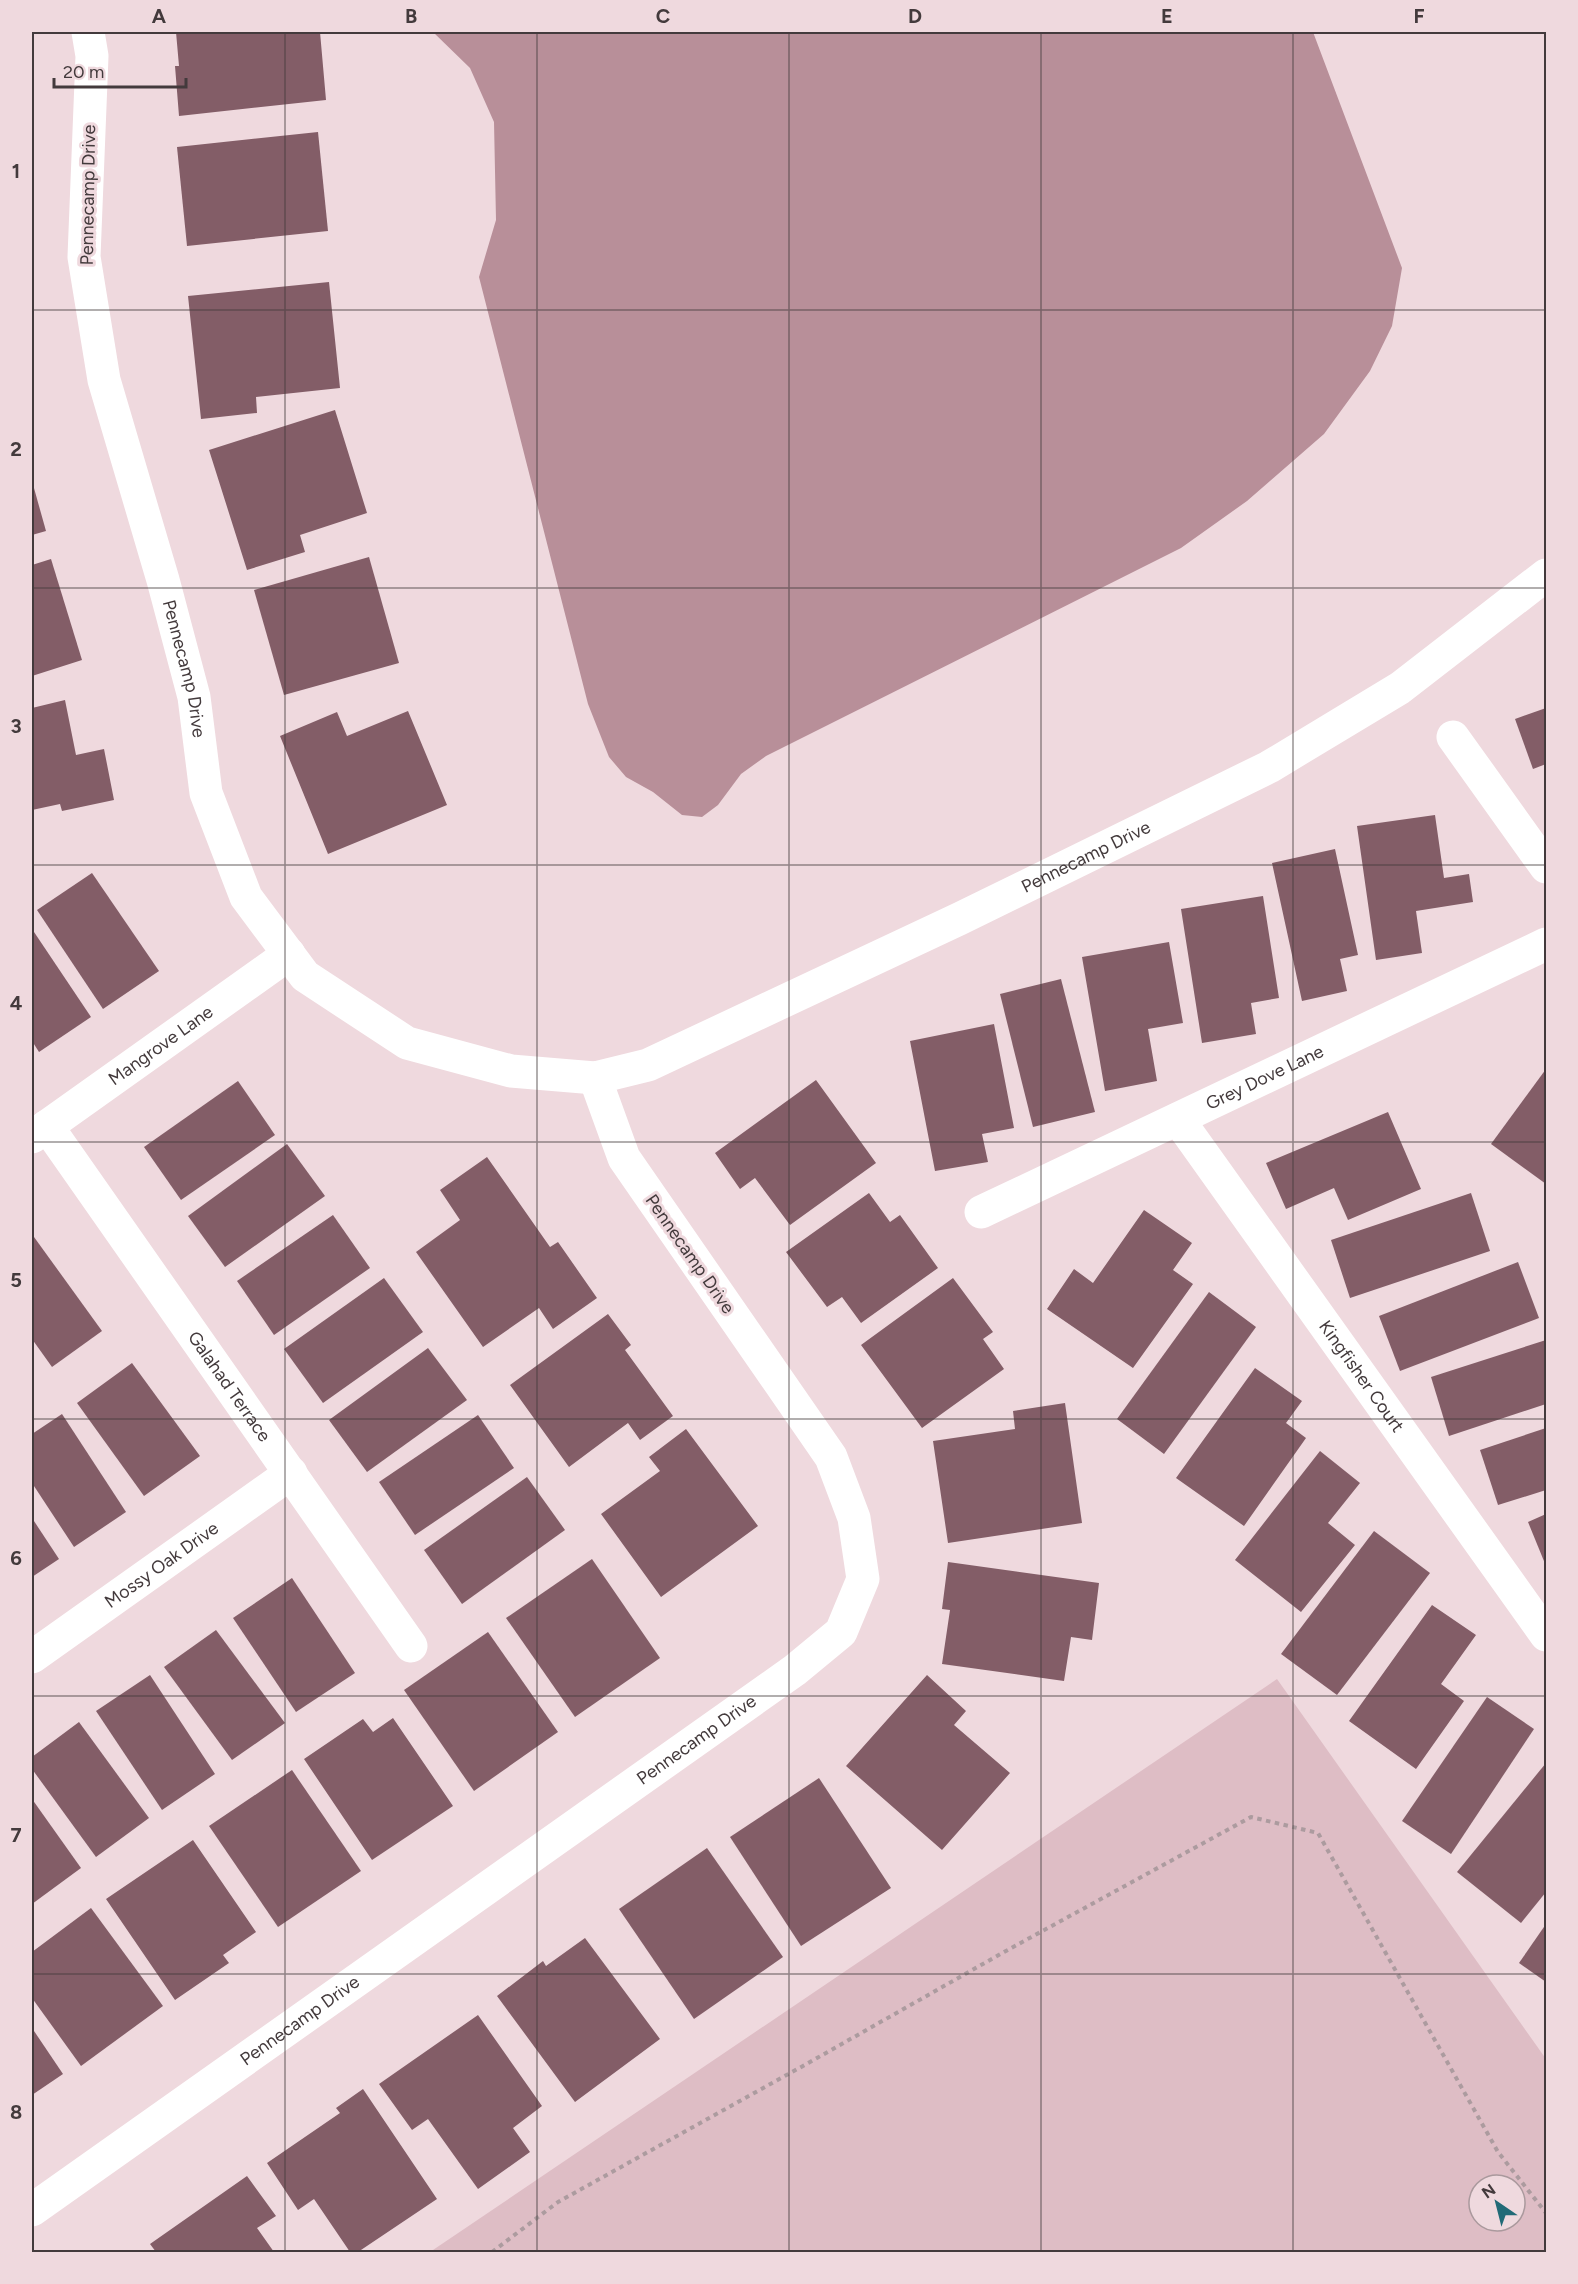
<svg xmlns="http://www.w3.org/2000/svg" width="1578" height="2284" font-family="Figtree,sans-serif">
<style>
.green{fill:#debdc5;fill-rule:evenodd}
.water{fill:#b88f99}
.building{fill:#835d67}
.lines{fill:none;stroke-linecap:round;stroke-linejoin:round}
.path{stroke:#ac9b9f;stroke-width:4;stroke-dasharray:4.5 4.5;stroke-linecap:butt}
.minor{stroke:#fff;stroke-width:33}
.grid{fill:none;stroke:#433a3c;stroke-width:1.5;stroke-opacity:0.55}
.labels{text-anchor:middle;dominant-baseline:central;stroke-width:6;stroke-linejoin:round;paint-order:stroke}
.street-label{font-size:18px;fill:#433a3c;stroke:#efd9de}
.neatline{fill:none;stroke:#433a3c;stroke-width:2}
.grid-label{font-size:20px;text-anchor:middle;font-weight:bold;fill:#433a3c}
</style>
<rect width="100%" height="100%" fill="#efd9de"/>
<path class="green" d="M1277,1679L1546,2059V2252H430ZM1479,2185H1515V2221H1479Z"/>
<polygon class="water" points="433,32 1313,32 1402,268 1392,326 1370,371 1324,434 1247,501 1181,548 766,756 741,774 718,805 702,817 682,815 653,792 626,777 609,757 588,704 479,277 496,220 494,122 470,68"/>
<g class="building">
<polygon points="176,32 320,32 326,100 179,116 175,66 179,66"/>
<polygon points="318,132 328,231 187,246 177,147"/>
<polygon points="329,282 340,388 256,397 257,413 201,419 188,296"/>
<polygon points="335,410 367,513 300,535 305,552 247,570 209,450"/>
<polygon points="32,481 46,531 32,535"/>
<polygon points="369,557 399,663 284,695 254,590"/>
<polygon points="51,559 82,660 32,676 32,565"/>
<polygon points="65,700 76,755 104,749 114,800 62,811 60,804 32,810 32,708"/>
<polygon points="1546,708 1546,764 1533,769 1515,719"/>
<polygon points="408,711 447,805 328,854 280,736 337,712 347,736"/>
<polygon points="1435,815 1444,878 1469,874 1473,902 1416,911 1422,953 1376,960 1357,826"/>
<polygon points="1335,849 1358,955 1340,959 1347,991 1302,1001 1272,863"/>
<polygon points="92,873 159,971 103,1009 37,910"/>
<polygon points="1263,896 1279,998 1251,1003 1256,1034 1202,1043 1181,909"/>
<polygon points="32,929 91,1017 39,1052 32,1041"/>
<polygon points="1169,942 1183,1023 1148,1029 1157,1081 1105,1091 1082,957"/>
<polygon points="1061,979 1095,1112 1033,1127 1000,994"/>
<polygon points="994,1024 1014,1128 982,1134 988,1162 935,1171 910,1041"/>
<polygon points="1546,1069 1546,1184 1491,1144"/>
<polygon points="816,1080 876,1163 790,1225 755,1178 740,1189 715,1153"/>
<polygon points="238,1081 275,1135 181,1200 144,1147"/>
<polygon points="1388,1112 1421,1189 1348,1220 1334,1188 1286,1209 1266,1163"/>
<polygon points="287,1144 325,1196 225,1267 188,1216"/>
<polygon points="487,1157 550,1247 558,1242 597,1298 553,1329 539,1308 483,1347 416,1252 460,1220 440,1190"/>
<polygon points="869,1193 890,1222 900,1215 938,1268 861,1323 842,1297 827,1307 786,1252"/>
<polygon points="1471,1193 1490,1251 1350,1298 1331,1240"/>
<polygon points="1144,1210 1192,1243 1173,1270 1193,1284 1133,1368 1047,1309 1074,1269 1093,1283"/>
<polygon points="333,1215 370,1268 274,1335 237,1281"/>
<polygon points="34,1237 102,1331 52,1367 32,1339 32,1239"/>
<polygon points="1518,1262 1539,1318 1400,1371 1379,1316"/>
<polygon points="384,1278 423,1332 323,1403 284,1349"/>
<polygon points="953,1278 993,1332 983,1339 1004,1369 922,1428 861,1345"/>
<polygon points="1209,1292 1256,1327 1164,1454 1117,1419"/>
<polygon points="608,1314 631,1345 625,1350 673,1416 640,1440 628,1423 569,1467 510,1385"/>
<polygon points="1546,1340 1546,1404 1449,1436 1431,1377"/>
<polygon points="428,1348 467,1400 367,1472 329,1420"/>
<polygon points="132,1363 200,1456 144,1496 77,1403"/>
<polygon points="1255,1368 1302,1401 1286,1423 1306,1438 1244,1526 1176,1478"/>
<polygon points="1065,1403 1082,1523 948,1543 933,1441 1015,1429 1013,1411"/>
<polygon points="62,1414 126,1512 74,1547 32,1483 32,1434"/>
<polygon points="478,1415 514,1468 415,1535 379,1482"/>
<polygon points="1546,1428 1546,1490 1498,1505 1480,1450"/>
<polygon points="686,1429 758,1526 661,1597 601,1514 660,1471 649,1457"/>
<polygon points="1320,1451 1360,1483 1328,1523 1355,1545 1301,1612 1235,1560"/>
<polygon points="527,1477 565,1530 462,1604 424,1550"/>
<polygon points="1546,1514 1546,1566 1528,1522"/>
<polygon points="32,1518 59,1559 32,1577"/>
<polygon points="1374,1531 1430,1573 1337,1695 1281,1654"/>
<polygon points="592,1559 660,1658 575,1717 506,1618"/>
<polygon points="948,1562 1099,1583 1092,1640 1071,1637 1064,1681 942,1664 950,1610 942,1609"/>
<polygon points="292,1578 355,1673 296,1712 233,1618"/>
<polygon points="1432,1605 1476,1635 1441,1684 1464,1701 1416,1769 1349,1721"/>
<polygon points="216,1630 285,1723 232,1760 164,1667"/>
<polygon points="488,1632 558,1732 474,1791 404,1690"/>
<polygon points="150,1675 215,1774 162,1810 96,1711"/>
<polygon points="927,1675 966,1711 954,1725 1010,1773 942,1850 846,1766"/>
<polygon points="1487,1697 1534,1729 1451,1854 1402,1821"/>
<polygon points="393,1718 453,1806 372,1860 304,1759 363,1719 373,1732"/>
<polygon points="79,1722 149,1818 96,1857 32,1769 32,1757"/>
<polygon points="1546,1763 1546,1892 1521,1923 1457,1872"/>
<polygon points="292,1770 361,1871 278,1927 209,1826"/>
<polygon points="819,1778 891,1888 801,1946 730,1837"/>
<polygon points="32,1799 81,1868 32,1904"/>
<polygon points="193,1840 256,1932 223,1955 229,1963 175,2000 106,1899"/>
<polygon points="707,1848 783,1957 694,2019 619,1909"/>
<polygon points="91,1908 163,2006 81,2066 32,1998 32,1952"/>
<polygon points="1546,1924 1546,1982 1519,1963"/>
<polygon points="585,1938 660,2039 575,2102 497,1996 543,1961 546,1966"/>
<polygon points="478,2015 542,2106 513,2128 530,2152 478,2189 428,2119 412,2130 379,2084"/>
<polygon points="32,2028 63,2074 32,2095"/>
<polygon points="363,2089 437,2199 358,2252 350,2252 314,2199 298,2210 267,2163 340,2113 336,2108"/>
<polygon points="247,2176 276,2216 257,2228 274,2252 156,2252 150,2244"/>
</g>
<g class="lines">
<polyline class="path" points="492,2252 558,2202 810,2062 1004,1952 1251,1817 1318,1833 1498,2152 1546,2213"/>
<g class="minor">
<path id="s1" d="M88,32L92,56L84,257L104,380L163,580L194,697L206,793L246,897L305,976L407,1043L511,1071L595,1078L648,1065L959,919L1269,767L1400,688L1546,575"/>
<polyline points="1453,737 1546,867"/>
<path id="s2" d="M1178,1119L1546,1635"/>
<path id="s3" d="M47,1126L411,1646"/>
<path id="s4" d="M32,1137L289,954"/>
<path id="s5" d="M981,1212L1546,944"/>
<path id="s6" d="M32,1657L291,1473"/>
<path id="s7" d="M32,2210L795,1670L841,1632L863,1579L854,1518L831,1457L624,1158L595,1078"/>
</g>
</g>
<path class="grid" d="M285,32V2252M537,32V2252M789,32V2252M1041,32V2252M1293,32V2252M32,310H1546M32,588H1546M32,865H1546M32,1142H1546M32,1419H1546M32,1696H1546M32,1974H1546"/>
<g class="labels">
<g class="street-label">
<text transform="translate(88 195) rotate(-89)">Pennecamp Drive</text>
<text stroke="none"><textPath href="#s1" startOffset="650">Pennecamp Drive</textPath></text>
<text stroke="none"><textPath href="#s1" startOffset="1840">Pennecamp Drive</textPath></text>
<text stroke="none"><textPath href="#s4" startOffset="158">Mangrove Lane</textPath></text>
<text stroke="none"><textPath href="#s5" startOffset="314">Grey Dove Lane</textPath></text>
<text transform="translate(690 1254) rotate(55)">Pennecamp Drive</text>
<text stroke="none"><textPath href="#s2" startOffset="316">Kingfisher Court</textPath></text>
<text stroke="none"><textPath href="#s3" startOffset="318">Galahad Terrace</textPath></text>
<text stroke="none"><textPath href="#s6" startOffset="159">Mossy Oak Drive</textPath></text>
<text stroke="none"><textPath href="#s7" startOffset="814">Pennecamp Drive</textPath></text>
<text stroke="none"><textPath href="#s7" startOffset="328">Pennecamp Drive</textPath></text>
</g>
</g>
<rect width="1578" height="2284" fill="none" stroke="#efd9de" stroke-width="66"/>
<g transform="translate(1497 2203) rotate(325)"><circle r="28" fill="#efd9de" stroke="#aa999d" stroke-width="1.5"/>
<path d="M0-4.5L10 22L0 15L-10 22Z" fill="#226a77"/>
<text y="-9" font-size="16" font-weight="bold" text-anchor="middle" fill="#433a3c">N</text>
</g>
<path d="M54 78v9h132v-9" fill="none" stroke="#433a3c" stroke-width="3"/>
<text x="63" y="78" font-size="18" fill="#433a3c" stroke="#efd9de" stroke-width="4.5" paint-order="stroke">20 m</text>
<rect x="33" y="33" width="1512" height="2218" class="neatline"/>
<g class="grid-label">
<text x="159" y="23">A</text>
<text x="411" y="23">B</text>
<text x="663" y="23">C</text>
<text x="915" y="23">D</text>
<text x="1167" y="23">E</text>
<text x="1419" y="23">F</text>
<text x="16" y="178">1</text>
<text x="16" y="456">2</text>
<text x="16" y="733">3</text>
<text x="16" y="1010">4</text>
<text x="16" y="1287">5</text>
<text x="16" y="1565">6</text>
<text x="16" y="1842">7</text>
<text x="16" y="2119">8</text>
</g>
</svg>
